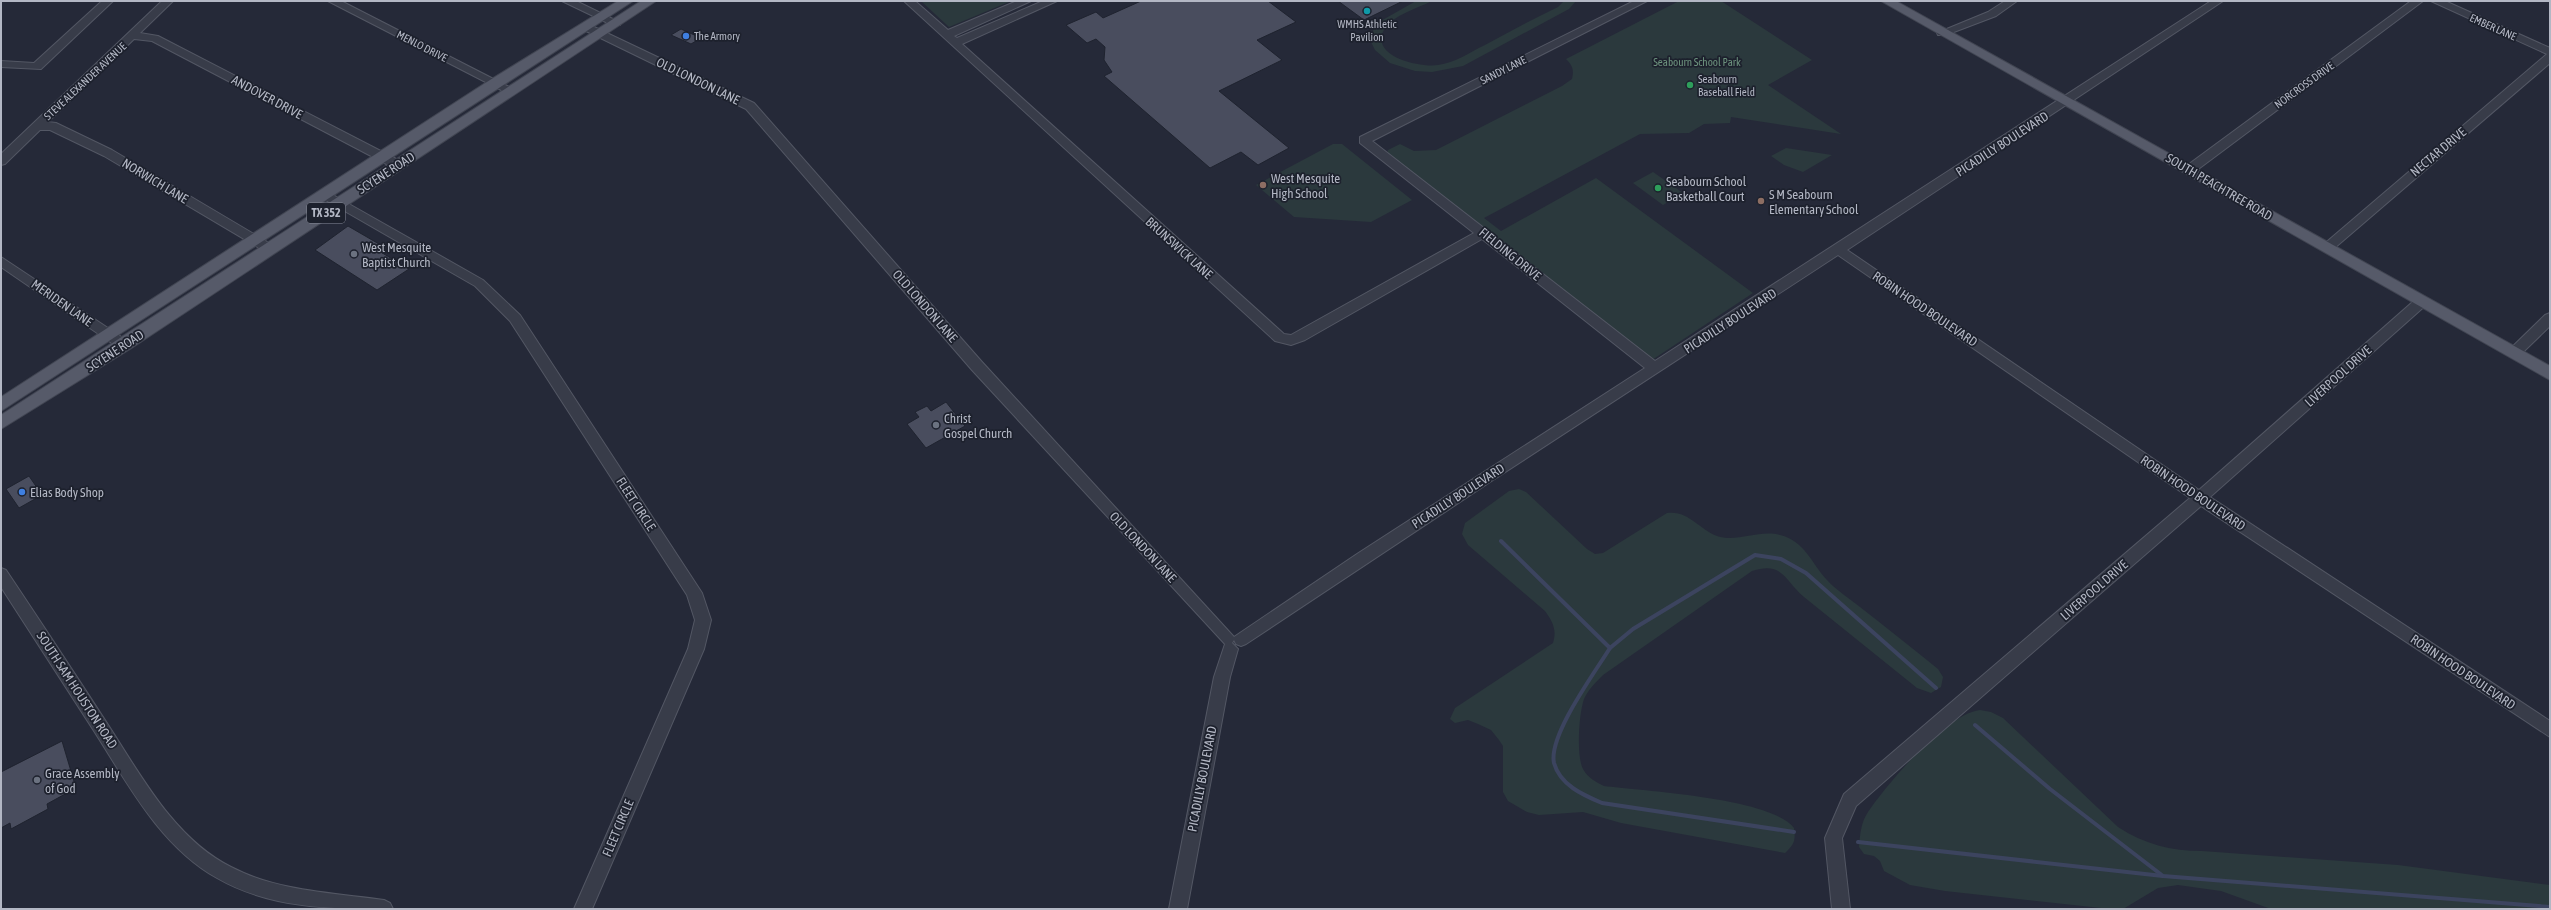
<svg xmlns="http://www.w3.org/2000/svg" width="2551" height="910" font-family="'Asap Condensed',sans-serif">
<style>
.green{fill:#2b393d}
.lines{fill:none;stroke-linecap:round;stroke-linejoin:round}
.stream{stroke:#3c445f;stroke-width:4}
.building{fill:#494d5e;stroke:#1f232f}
.minor-casing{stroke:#535764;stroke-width:2}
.major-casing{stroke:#414552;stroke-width:2}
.minor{fill:#383c49;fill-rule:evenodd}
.major{fill:#565a69;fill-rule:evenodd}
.culture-dot{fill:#0f9aa8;stroke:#1d212d;stroke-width:1.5}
.shop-dot{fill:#3f7fe0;stroke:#1d212d;stroke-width:1.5}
.leisure-dot{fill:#2e9e5b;stroke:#1d212d;stroke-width:1.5}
.education-dot{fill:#8d6e63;stroke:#1d212d;stroke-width:1.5}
.worship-dot{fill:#6b7280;stroke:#1d212d;stroke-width:1.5}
.labels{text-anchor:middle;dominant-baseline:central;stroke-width:3.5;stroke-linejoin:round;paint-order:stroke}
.far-poi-label{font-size:11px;fill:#b3b7c4;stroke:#1d212d;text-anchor:start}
.far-street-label{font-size:11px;fill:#b3b7c4;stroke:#1d212d}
.far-park-label{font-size:11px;fill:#6d937e;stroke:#1d212d}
.shield{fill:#1d212d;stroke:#868a97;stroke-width:1}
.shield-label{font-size:12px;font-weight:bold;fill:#b3b7c4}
.street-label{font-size:13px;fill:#b3b7c4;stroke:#1d212d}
.poi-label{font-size:13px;fill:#b3b7c4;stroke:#1d212d;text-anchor:start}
</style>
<rect width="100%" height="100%" fill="#252938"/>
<g class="green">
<polygon points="921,1 1011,1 949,27"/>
<path d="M1416,1H1432C1418,8 1394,15 1385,28C1367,56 1420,68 1438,65C1455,63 1470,52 1485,45C1509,32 1533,19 1558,7L1564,1H1576L1569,9L1463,66L1432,72L1415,71L1390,63L1375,50L1371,42L1374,27L1379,22Z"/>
<path d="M1679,1H1721L1812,60L1768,85L1841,134L1731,117L1730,123L1704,124L1689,133L1640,134L1484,218L1501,231L1596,178L1753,293L1649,362L1387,153L1388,150L1400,144L1414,151L1436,150L1562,86L1572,79C1574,70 1573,66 1566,59Z"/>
<polygon points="1333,144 1342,144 1412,200 1371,222 1294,217 1256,185"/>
<polygon points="1786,148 1832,155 1803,172 1784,165 1771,156"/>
<polygon points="1653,172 1683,193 1663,205 1633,183"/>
<path d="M1519,489L1526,492L1587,549L1595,554L1603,553L1667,513C1688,510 1699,529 1717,536C1737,543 1759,529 1780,535C1805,541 1811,563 1827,580C1836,590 1849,598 1860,607C1886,627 1912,648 1938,669L1943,677L1941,687L1931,693L1917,688L1804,597C1784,580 1783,561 1752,571L1603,675C1596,682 1588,690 1584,699C1579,713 1576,756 1583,769C1588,778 1596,782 1604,786C1644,791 1772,798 1794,828C1796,840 1794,845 1785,853L1621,823L1583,812L1539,815L1527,812L1508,801L1503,792V746L1499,740L1491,730L1478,724L1468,720L1455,723L1450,719L1455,708L1553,643C1557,630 1553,622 1545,611L1468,545L1462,534L1465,523L1509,491Z"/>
<path d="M1980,710L1991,712L2003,718L2118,827C2144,844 2171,851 2202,851L2398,865L2550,885V909H2271L2221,891L2178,885L2158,888L2123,909H2110L1945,891L1910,885L1884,871L1880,861L1874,856L1864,854L1859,847C1860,835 1861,822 1868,812C1887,784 1946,714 1980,710Z"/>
</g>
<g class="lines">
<g class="stream">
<polyline points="1501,541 1610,648 1633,629 1755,555 1781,559 1806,573 1936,688"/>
<path d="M1610,648C1595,672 1548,736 1554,763C1560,785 1583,795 1602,803L1794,832"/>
<polyline points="1975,725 2050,789 2163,876 2550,907"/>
<polyline points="1858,842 2163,876"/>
</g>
</g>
<g class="building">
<polygon points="1141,1 1268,1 1296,22 1257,40 1282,60 1219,91 1289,148 1258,165 1241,152 1210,168 1104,76 1112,72 1104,60 1105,47 1096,39 1087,43 1066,25 1096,12 1103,18"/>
<polygon points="1338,1 1403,1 1364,20"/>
<polygon points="681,29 701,38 691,44 671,35"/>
<polygon points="348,226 379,244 374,248 409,269 377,290 315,250"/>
<polygon points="946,402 965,426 926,448 907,424 919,417 915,412 927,406 931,411"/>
<polygon points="29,476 42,495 19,508 6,489"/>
<polygon points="62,741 76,788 47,804 48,809 11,829 10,823 1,828 1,772"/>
</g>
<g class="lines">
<g class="minor-casing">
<g id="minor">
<polygon points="102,1 113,1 41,69 1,67 1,61 34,63"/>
<polygon points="162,1 173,1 140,33 158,36 402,162 402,168 394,168 152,41 134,39 48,122 56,123 112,150 274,246 276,249 274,252 266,252 104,156 50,130 40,130 5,164 1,165 1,154"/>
<polygon points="328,1 341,1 517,91 515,93 507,93"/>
<polygon points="562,1 576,1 621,23 620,25 612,25"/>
<polygon points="904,1 915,1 948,30 1017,1 1031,1 954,36 957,38 1043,1 1057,1 962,44 1284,334 1291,335 1474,233 1360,143 1360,137 1634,1 1647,1 1372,141 1655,361 2211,1 2223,1 1847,250 2199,490 2416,299 2426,299 2427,302 2426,305 2210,497 2550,721 2550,737 2201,506 1856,806 1842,838 1850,909 1832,909 1825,838 1844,794 2190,498 1838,255 1490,482 1246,644 1241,646 1236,644 1234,640 1232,643 1238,649 1230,677 1187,909 1169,909 1214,677 1225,644 972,370 746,109 582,29 582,25 590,25 754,103 982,362 1234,637 1357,554 1645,368 1482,239 1305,340 1291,345 1275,341"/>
<polygon points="2005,1 2017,1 1996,16 1946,35 1938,35 1937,33 1988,12"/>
<polygon points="2411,1 2423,1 2193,173 2185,173 2185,167"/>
<polygon points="2431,1 2445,1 2550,48 2550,63 2331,251 2323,251 2321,248 2323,245 2547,54"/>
<polygon points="326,191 483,280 520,315 702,593 711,620 704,649 592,909 574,909 688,649 695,620 687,595 510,321 475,286 322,198 320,195"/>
<polygon points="1,257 129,342 131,345 129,348 119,348 1,267"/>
<polygon points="2550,313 2550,326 2519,356 2509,356 2507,353 2509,350 2545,315"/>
<path d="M1,568L6,570C38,618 70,666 101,714C137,768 171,837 231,867C277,891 333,893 384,900L390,903L393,909C332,909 271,909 217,878C160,846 128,784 94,731C63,683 32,635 1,587Z"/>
</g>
</g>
<g class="major-casing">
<g id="major">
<polygon points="618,1 633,1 1,411 1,397 490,80"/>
<polygon points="641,1 656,1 130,349 1,429 1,415"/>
<polygon points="1881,1 1896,1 2550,366 2550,380"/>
</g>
</g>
<use href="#minor" class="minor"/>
<use href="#major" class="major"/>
</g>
<circle class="culture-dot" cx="1367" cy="11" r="4"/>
<g class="shop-dot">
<circle cx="686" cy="36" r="4"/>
<circle cx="22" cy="492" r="4"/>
</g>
<g class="leisure-dot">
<circle cx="1690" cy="85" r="4"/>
<circle cx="1658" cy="188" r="4"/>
</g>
<g class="education-dot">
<circle cx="1263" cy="185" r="4"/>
<circle cx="1761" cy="201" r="4"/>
</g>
<g class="worship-dot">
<circle cx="354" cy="254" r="4"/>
<circle cx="936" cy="425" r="4"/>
<circle cx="37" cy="780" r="4"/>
</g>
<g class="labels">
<g class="far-poi-label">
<text x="1367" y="24" text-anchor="middle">WMHS Athletic<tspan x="1367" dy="13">Pavilion</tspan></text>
<text x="694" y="36">The Armory</text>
<text x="1698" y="79">Seabourn<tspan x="1698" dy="13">Baseball Field</tspan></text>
</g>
<g class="far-street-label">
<text transform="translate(2493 27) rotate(24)">EMBER LANE</text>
<text transform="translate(422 46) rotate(27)">MENLO DRIVE</text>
<text transform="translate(1503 70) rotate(-27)">SANDY LANE</text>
<text transform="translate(85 81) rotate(-43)">STEVE ALEXANDER AVENUE</text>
<text transform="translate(2304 85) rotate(-36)">NORCROSS DRIVE</text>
</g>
<g class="far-park-label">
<text x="1697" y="62">Seabourn School Park</text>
</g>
<rect class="shield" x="307" y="203" width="38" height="20" rx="3"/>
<g class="shield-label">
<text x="326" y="213">TX 352</text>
</g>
<g class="street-label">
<text transform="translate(698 81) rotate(26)">OLD LONDON LANE</text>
<text transform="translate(267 97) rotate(28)">ANDOVER DRIVE</text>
<text transform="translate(2002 144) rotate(-33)">PICADILLY BOULEVARD</text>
<text transform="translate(2438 152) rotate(-40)">NECTAR DRIVE</text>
<text transform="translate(386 173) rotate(-33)">SCYENE ROAD</text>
<text transform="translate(155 181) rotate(31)">NORWICH LANE</text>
<text transform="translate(2219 187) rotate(30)">SOUTH PEACHTREE ROAD</text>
<text transform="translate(1179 248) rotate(42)">BRUNSWICK LANE</text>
<text transform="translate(1510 254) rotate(39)">FIELDING DRIVE</text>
<text transform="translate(62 303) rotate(35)">MERIDEN LANE</text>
<text transform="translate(925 306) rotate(49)">OLD LONDON LANE</text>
<text transform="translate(1925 309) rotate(34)">ROBIN HOOD BOULEVARD</text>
<text transform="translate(1730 321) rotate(-33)">PICADILLY BOULEVARD</text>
<text transform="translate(115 351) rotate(-33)">SCYENE ROAD</text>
<text transform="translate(2338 376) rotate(-42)">LIVERPOOL DRIVE</text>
<text transform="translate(2193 493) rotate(34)">ROBIN HOOD BOULEVARD</text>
<text transform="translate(1458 496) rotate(-33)">PICADILLY BOULEVARD</text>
<text transform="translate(636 504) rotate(57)">FLEET CIRCLE</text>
<text transform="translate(1143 547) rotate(47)">OLD LONDON LANE</text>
<text transform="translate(2094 590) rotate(-41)">LIVERPOOL DRIVE</text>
<text transform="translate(2463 672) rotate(34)">ROBIN HOOD BOULEVARD</text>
<text transform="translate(77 690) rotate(57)">SOUTH SAM HOUSTON ROAD</text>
<text transform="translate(1202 779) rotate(-79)">PICADILLY BOULEVARD</text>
<text transform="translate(618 828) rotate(-67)">FLEET CIRCLE</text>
</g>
<g class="poi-label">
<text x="1271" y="178">West Mesquite<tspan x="1271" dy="15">High School</tspan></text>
<text x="1666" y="181">Seabourn School<tspan x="1666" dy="15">Basketball Court</tspan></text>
<text x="1769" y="194">S M Seabourn<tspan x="1769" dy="15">Elementary School</tspan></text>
<text x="362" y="247">West Mesquite<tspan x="362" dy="15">Baptist Church</tspan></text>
<text x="944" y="418">Christ<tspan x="944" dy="15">Gospel Church</tspan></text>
<text x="30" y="492">Elias Body Shop</text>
<text x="45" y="773">Grace Assembly<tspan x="45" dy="15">of God</tspan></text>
</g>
</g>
<rect width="2551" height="910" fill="none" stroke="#b3b7c4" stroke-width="4"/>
</svg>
